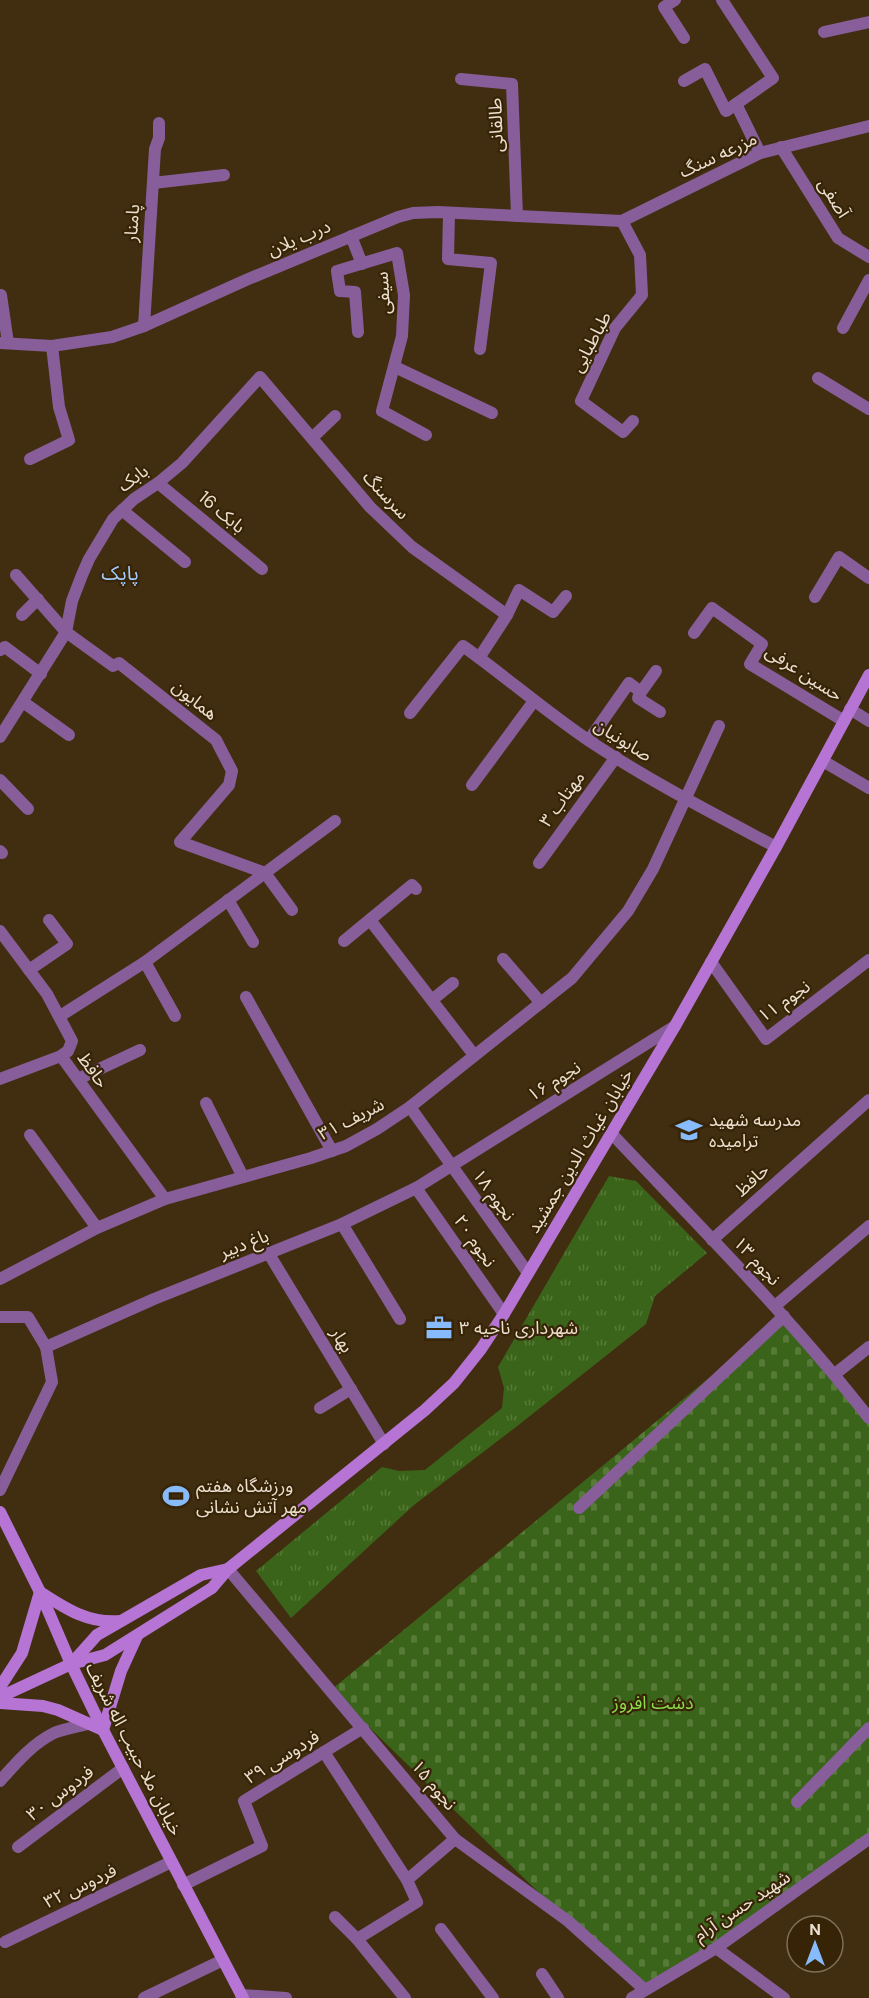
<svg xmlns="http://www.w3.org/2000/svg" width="869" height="1998" font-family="'DM Sans','Noto Sans Arabic',sans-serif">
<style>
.grass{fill:url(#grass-tufts)}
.cemetery{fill:url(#cemetery-stones)}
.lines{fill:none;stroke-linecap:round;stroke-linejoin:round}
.minor{stroke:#875e9a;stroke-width:12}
.secondary{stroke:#b674d5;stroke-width:12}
.labels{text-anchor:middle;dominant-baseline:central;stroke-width:4.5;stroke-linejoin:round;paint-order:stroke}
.street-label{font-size:18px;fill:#ebdfcf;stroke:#372406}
.poi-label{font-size:18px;fill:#ebdfcf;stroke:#372406;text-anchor:start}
.park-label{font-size:18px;fill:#8cdf4c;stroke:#372406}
.neighbourhood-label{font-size:20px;fill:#a2c9f9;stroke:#372406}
</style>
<defs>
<pattern id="grass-tufts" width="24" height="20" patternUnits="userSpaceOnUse" patternTransform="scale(1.5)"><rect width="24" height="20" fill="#3a6419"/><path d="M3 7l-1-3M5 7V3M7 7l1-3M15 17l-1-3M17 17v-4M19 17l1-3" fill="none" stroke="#577a39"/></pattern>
<pattern id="cemetery-stones" width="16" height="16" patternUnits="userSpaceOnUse" patternTransform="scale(1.5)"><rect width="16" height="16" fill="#3a6419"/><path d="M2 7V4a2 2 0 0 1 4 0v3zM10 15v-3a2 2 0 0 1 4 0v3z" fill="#577a39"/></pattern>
</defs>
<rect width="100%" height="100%" fill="#412e11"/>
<polygon class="grass" points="609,1176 636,1181 707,1253 655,1296 646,1324 516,1427 414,1505 291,1618 256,1571 382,1467 399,1471 425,1470 502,1408 504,1388 498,1367"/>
<polygon class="cemetery" points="784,1316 869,1418 869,1839 644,1989 568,1921 331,1690"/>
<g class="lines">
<g class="minor">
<polyline points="675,0 664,7 684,38"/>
<polyline points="824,32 869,22"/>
<polyline points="461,79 512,84 517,216"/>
<polyline points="684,81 705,69 726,111 773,78 722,0"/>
<polyline points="736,104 760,153"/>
<polyline points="781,147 838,238 869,257"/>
<polyline points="153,183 224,175"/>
<polyline points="449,213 448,259 491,263 480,349"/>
<polyline points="622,221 640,255 642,295 615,328 581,401 623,432 633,421"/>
<polyline points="351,236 362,264"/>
<polyline points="1,295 8,343"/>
<polyline points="144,326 155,149 159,138 159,123"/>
<polyline points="843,328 869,280"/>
<polyline points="358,332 355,292 340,291 337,271 397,253 404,295 402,336 382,411 426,435"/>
<polyline points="0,343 52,346 112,337 144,326 246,280 398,217 413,213 438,212 622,221 760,153 869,126"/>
<polyline points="395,367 492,413"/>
<polyline points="818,378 869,409"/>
<polyline points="312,438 335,416"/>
<polyline points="30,459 69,440 59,407 52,346"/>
<polyline points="158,483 262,569"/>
<polyline points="122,510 185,562"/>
<polyline points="16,575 66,632 113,666 119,663 216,740 232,771 229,785 180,842 265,873 292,910"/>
<polyline points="815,597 839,557 869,578"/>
<polyline points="22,615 38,599"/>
<polyline points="694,633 712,608 762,644 750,664 844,721"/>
<polyline points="0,650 5,647 41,674"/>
<polyline points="479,658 507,615 519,590 553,612 566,596"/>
<polyline points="641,692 638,698 660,712"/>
<polyline points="23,702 69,735"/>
<polyline points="850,709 869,721"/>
<path d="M410,713L463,646C505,676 545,711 588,740C648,780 712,813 776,847"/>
<polyline points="0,737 66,632 72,601 82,575 89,559 113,519 134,499 158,483 182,463 260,377 370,507 412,547 507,615"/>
<polyline points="589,740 629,683 641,692 656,671"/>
<polyline points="823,761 869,788"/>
<polyline points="0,780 28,809"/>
<polyline points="472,785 534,701"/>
<polyline points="0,851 2,853"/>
<polyline points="539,863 616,757"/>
<polyline points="228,900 253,942"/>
<polyline points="370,920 474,1055"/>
<polyline points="0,931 47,994 72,1041 68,1051 61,1056 0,1079"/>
<polyline points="344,941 412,885 416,889"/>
<polyline points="503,959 541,1003"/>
<polyline points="145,962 175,1016"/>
<polyline points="711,962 766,1039 869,960"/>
<polyline points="29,970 67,944 49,920"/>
<polyline points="246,997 332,1151"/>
<polyline points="432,1000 453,983"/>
<polyline points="60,1016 145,962 335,821"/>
<polyline points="61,1056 165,1199"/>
<polyline points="78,1079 140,1050"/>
<polyline points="206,1103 243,1177"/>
<polyline points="410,1107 528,1273"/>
<path d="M612,1134C700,1227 790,1317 869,1418"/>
<polyline points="30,1135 97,1228"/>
<polyline points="416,1188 504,1314"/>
<polyline points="342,1224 400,1319"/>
<polyline points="712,1240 869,1100"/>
<polyline points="269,1254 384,1444"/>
<polyline points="0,1279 97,1228 165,1199 311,1158 346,1146 377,1129 410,1107 572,978 628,911 653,869 719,726"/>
<polyline points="775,1306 869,1226"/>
<polyline points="0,1317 28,1317 46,1347 52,1382 0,1490"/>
<polyline points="46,1347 154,1299 342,1224 416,1188 675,1026"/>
<polyline points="835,1374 869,1347"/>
<polyline points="320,1408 351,1389"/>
<polyline points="579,1508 784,1316"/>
<polyline points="228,1569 455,1839 568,1921 644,1989"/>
<polyline points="324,1752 407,1880"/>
<path d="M0,1781C16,1763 32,1744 54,1733C64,1729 77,1727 87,1724"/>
<polyline points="797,1802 869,1728"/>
<polyline points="18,1847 123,1768"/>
<polyline points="183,1885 262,1846 244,1801 363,1728"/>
<polyline points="335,1917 357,1939 405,1998"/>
<polyline points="441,1929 493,1998"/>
<polyline points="357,1939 417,1902 407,1880 455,1839"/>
<polyline points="5,1942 171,1862"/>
<polyline points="716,1948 784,1998"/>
<polyline points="542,1974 558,1998"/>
<polyline points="241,1995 286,1998"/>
<polyline points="144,1998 223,1960"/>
<polyline points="632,1998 716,1948 869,1839"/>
</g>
<g class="secondary">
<polyline points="0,1512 40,1592 71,1664 103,1730 243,1998"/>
<polyline points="72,1663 97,1635 201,1575 228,1569"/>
<path d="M0,1687L22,1653L40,1592C66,1609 89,1624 121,1621"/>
<polyline points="0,1697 71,1664 105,1655 212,1588 228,1569 425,1410 454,1383 481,1349 504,1314 675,1026 776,847 869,675"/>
<polyline points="0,1703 43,1706 58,1710 103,1730 121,1671 137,1636"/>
</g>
</g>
<defs>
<g id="school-bare" transform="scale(2.07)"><path d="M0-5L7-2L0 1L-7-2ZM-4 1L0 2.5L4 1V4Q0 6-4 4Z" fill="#87bbfb" stroke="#372406" stroke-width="2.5" paint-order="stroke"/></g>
<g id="office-bare" transform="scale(2.07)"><path d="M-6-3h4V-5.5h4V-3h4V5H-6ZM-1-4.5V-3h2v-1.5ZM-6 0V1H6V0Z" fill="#87bbfb" stroke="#372406" stroke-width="2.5" paint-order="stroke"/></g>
<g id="stadium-bare" transform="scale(2.07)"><path d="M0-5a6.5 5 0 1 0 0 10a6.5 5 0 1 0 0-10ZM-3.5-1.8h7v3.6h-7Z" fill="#87bbfb" stroke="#372406" stroke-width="2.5" paint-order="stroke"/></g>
</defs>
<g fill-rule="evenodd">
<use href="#school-bare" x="689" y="1130"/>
<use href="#office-bare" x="439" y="1328"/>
<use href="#stadium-bare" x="176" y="1496"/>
</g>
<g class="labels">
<g class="street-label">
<text transform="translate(496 125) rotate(-92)">طالقانی</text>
<text transform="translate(718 155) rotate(-25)">مزرعه سنگ</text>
<text transform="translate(834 198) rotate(58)">آصفی</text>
<text transform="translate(132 223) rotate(-86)">پامنار</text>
<text transform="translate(299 238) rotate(-23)">درب یلان</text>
<text transform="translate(383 293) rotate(-94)">سیفی</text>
<text transform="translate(591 342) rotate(-62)">طباطبایی</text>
<text transform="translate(133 478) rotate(-36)">بابک</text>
<text transform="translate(386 495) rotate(47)">سرسنگ</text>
<text transform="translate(222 512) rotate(40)">بابک 16</text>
<text transform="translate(804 673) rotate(33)">حسین عرفی</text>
<text transform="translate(195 700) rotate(39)">همایون</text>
<text transform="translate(623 740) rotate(32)">صابونیان</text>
<text transform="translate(562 799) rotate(-54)">مهتاب ۳</text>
<text transform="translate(784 1001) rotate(-35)">نجوم ۱۱</text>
<text transform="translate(93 1070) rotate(54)">حافظ</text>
<text transform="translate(554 1081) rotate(-32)">نجوم ۱۶</text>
<text transform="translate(351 1119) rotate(-27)">شریف ۳۱</text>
<text transform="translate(580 1151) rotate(-59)">خیابان غیاث الدین جمشید</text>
<text transform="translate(752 1180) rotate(-42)">حافظ</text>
<text transform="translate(494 1195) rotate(54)">نجوم ۱۸</text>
<text transform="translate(475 1241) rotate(55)">نجوم ۲۰</text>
<text transform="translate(244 1244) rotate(-21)">باغ دبیر</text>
<text transform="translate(757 1261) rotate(47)">نجوم ۱۳</text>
<text transform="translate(342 1340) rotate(59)">بهار</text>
<text transform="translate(134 1749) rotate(63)">خیابان ملا حبیب اله شریف</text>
<text transform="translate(282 1757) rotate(-32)">فردوسی ۳۹</text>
<text transform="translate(434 1785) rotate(50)">نجوم ۱۵</text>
<text transform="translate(60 1793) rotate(-37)">فردوس ۳۰</text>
<text transform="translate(80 1886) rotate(-26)">فردوس ۳۲</text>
<text transform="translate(742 1906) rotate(-34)">شهید حسن آرام</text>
</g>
<g class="poi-label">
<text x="709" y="1120">مدرسه شهید<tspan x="709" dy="21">ترامیده</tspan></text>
<text x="459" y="1328">شهرداری ناحیه ۳</text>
<text x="196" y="1486">ورزشگاه هفتم<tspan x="196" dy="21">مهر آتش نشانی</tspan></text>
</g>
<g class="park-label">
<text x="653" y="1703">دشت افروز</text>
</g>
<g class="neighbourhood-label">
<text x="120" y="573">پاپک</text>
</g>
</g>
<g transform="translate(815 1944)"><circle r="28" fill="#372406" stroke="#7f6f56" stroke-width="1.5"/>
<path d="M0-4.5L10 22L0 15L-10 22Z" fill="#87bbfb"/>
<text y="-9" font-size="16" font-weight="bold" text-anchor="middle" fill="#ebdfcf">N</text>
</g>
</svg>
